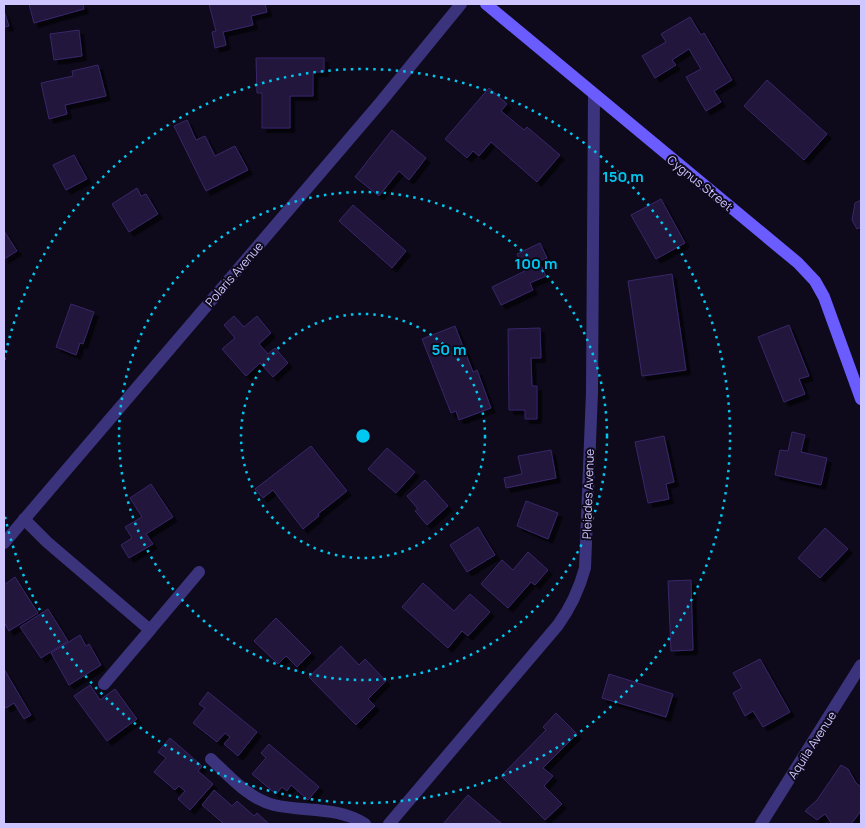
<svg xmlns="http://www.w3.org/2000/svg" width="865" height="828" font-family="Manrope,sans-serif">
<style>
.building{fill:#20163d;stroke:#392769;filter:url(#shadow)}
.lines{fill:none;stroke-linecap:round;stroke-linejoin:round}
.street{stroke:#3b347c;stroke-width:12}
.secondary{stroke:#6a5cff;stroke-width:12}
.ring{fill:none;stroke:#00c8f0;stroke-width:2.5;stroke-dasharray:2.5 5}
.labels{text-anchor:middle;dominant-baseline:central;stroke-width:4;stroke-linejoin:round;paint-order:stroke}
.street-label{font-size:12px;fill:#cfc5ff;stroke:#0e0a1b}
.centre{fill:#00c8f0;stroke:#0e0a1b;stroke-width:2.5}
.ring-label{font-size:15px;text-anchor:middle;font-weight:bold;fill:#00c8f0;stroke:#0e0a1b;stroke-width:4;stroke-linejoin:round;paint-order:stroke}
</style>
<defs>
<filter id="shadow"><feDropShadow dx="4.5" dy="4.5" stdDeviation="0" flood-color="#0009"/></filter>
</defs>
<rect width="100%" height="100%" fill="#0e0a1b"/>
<g class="building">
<polygon points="29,4 83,4 84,9 34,23"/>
<polygon points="209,4 265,4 267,12 251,16 253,25 223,32 226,45 215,48 212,32 216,31"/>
<polygon points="4,11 9,26 4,27"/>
<polygon points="690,17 701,35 704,33 732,80 714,91 721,102 706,111 686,77 701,69 689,49 672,60 676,65 655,78 642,56 666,42 661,34"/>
<polygon points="79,30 82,56 54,60 50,34"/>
<polygon points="256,58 324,58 324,72 313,72 313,96 290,96 290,128 262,128 262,93 257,93"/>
<polygon points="98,65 106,96 65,105 67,114 49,119 41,83 73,76 72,71"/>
<polygon points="767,80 827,134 804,160 744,106"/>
<polygon points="489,88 507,104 501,111 524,130 527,127 560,155 537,182 491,142 479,156 473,151 467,158 445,139"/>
<polygon points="187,120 196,140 205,136 215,156 235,146 248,170 206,191 174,126"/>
<polygon points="392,130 426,158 409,180 399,171 379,196 355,177"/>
<polygon points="74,155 87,179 66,190 53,165"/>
<polygon points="137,188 141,196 146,194 158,214 129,232 112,204"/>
<polygon points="661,199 685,243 656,259 631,215"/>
<polygon points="861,200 861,227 857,229 852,220 855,203"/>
<polygon points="353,205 406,251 392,268 339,221"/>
<polygon points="4,231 17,251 4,259"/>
<polygon points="540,243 547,258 539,261 546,276 530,283 533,290 501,305 492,287 525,271 517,254"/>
<polygon points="672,274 686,370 642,376 628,281"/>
<polygon points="71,304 94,312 83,344 80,343 76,355 56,347"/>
<polygon points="234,316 244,327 257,316 271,333 259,344 268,354 275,348 288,363 273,377 260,363 246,376 222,349 235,338 224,325"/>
<polygon points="789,325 809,376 799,379 805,394 784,402 758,337"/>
<polygon points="455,326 473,372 477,370 491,408 459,420 456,411 451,413 422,339"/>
<polygon points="540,328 541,358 531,358 532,386 537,386 537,419 525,419 525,410 509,410 508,329"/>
<polygon points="792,432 805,435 801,452 827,458 821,485 775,475 780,450 788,451"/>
<polygon points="664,436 674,482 666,484 669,499 648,503 635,442"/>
<polygon points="311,446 347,491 318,514 319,516 303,529 273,490 263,498 255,489"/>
<polygon points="387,448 415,472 396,493 368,469"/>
<polygon points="551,450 556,478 506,488 504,478 522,474 518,456"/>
<polygon points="425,480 448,506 427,525 415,511 418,509 407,496"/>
<polygon points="151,484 173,517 146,534 153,544 129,558 121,545 132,538 125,527 142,517 130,498"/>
<polygon points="526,501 558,513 548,539 517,526"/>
<polygon points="478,527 495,555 467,572 450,545"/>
<polygon points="825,528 848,549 820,578 798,558"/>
<polygon points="528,552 548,570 535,585 531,582 508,608 481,584 502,560 513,570"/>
<polygon points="15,577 38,613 9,631 4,622 4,585"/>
<polygon points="691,580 693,650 671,651 668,581"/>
<polygon points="423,583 454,611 470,594 490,612 468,636 462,631 448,648 402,607"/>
<polygon points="48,609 68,641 41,658 20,627"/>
<polygon points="276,618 311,653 297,667 286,656 278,664 254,641"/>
<polygon points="80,635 86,646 89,644 101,665 69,685 51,653"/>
<polygon points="341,646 359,665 365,659 386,681 368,699 375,706 356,725 309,677"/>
<polygon points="760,659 790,712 763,727 753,711 745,716 733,693 742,688 733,673"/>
<polygon points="4,669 31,715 24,719 14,703 6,708 4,705"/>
<polygon points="609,674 673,694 666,717 602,698"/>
<polygon points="90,685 100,700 115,689 137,719 107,741 74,696"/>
<polygon points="208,692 257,732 238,756 224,744 230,737 225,733 217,742 193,723 205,708 199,704"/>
<polygon points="556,713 577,734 543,768 553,776 544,786 562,804 545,820 501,776 546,730 543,727"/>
<polygon points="170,738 202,766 198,771 213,784 190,810 178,799 185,791 179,786 175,790 154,772 166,758 158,752"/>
<polygon points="269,744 319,787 308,800 291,785 287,791 282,787 276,794 252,774 266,758 261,753"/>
<polygon points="841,765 848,769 856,783 861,787 861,811 851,824 832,824 825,814 817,820 805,811 817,800"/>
<polygon points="214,790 232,806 237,801 254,816 257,813 269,824 224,824 202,805"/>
<polygon points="468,795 502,824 443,824"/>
</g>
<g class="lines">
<g class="street">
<polyline points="24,519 47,542 150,630 199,572"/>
<polyline points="4,543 380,103 461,4"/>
<polyline points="104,684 150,630"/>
<path d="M211,759C229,776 249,799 274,805C304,812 338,806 365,824"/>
<path d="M389,824L558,625C571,607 579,590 585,568L592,392L594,95"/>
<polyline points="761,824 861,665"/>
</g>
<polyline class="secondary" points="486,4 798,263 815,281 824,297 861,399"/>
</g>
<g class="ring">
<circle cx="363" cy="436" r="122"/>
<circle cx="363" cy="436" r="244"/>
<path d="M4 360A367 367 0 1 1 4 512"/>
</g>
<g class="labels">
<g class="street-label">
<text transform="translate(700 183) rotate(39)">Cygnus Street</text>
<text transform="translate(234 274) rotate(-49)">Polaris Avenue</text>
<text transform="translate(588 494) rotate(-88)">Pleiades Avenue</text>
<text transform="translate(812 745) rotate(-57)">Aquila Avenue</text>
</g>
</g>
<circle cx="363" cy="436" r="8" class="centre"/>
<g class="ring-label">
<text x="623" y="182">150 m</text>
<text x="536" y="269">100 m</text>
<text x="449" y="355">50 m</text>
</g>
<rect width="865" height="828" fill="none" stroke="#cfc5ff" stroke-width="10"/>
</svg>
